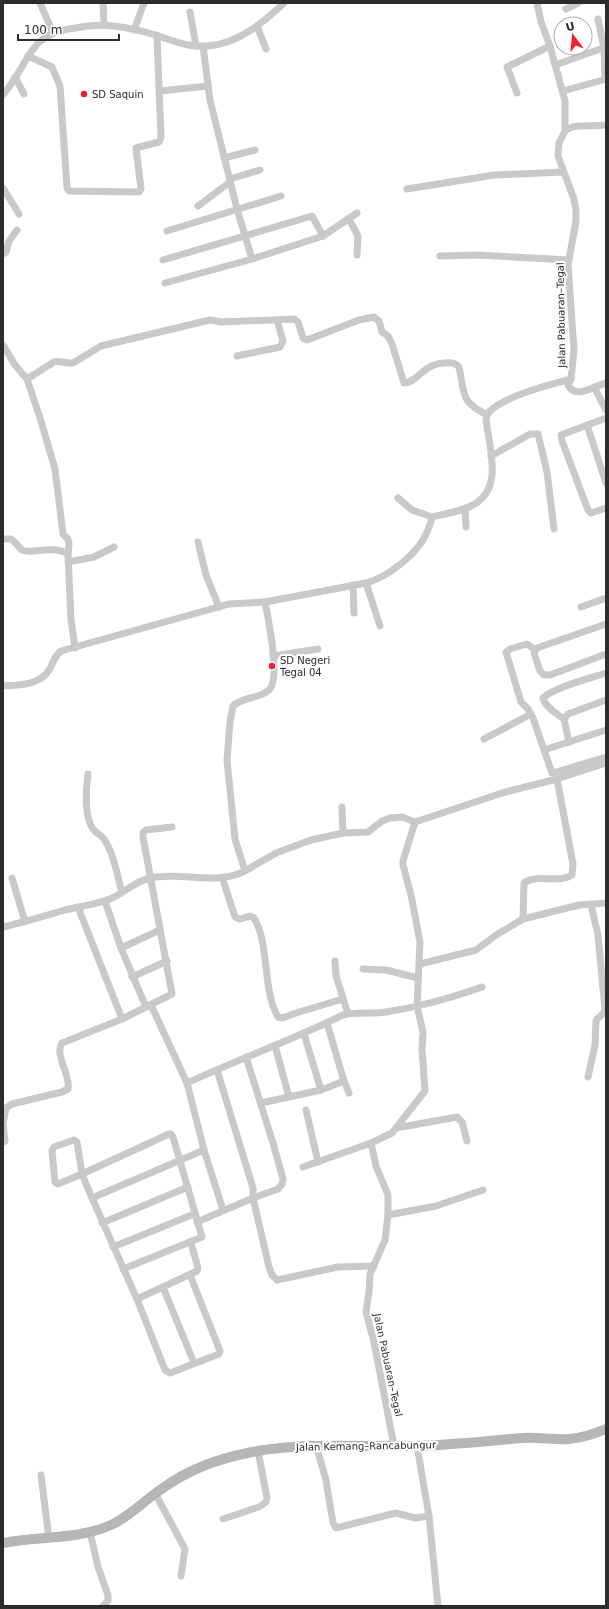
<svg xmlns="http://www.w3.org/2000/svg" width="609" height="1609" font-family="'DejaVu Sans',sans-serif">
<style>
.lines{fill:none;stroke-linecap:round;stroke-linejoin:round}
.street{stroke:#c9c9c9;stroke-width:7}
.secondary{stroke:#b6b6b6;stroke-width:10}
.poi-dot{fill:#f0212a;stroke:#fff;stroke-width:1.5}
.labels{text-anchor:middle;dominant-baseline:central;stroke-width:4;stroke-linejoin:round;paint-order:stroke}
.poi-label{font-size:10px;fill:#2c2c2c;stroke:#fff;text-anchor:start}
.street-label{font-size:10px;fill:#2c2c2c;stroke:#fff}
</style>
<rect width="100%" height="100%" fill="#fff"/>
<g class="lines">
<g class="street">
<polyline points="40,3 53,33"/>
<polyline points="103,3 104,25"/>
<polyline points="566,9 578,3"/>
<polyline points="190,12 196,46"/>
<polyline points="257,26 266,49"/>
<polyline points="134,30 144,3"/>
<polyline points="203,46 210,100 237,209 252,259"/>
<polyline points="28,56 52,67 60,86 67,188 69,191 139,192 141,189 136,148 159,142 161,137 157,36"/>
<polyline points="555,65 606,47"/>
<polyline points="15,77 24,94"/>
<polyline points="160,91 208,86"/>
<polyline points="563,91 603,80 605,77 604,48 598,19"/>
<polyline points="517,93 507,67 550,46"/>
<path d="M3,95C9,87 15,79 20,70C26,60 31,50 39,42C50,33 61,30 75,28C103,22 128,27 156,35C176,42 192,49 215,45C241,41 265,21 284,3"/>
<path d="M565,131C574,123 593,127 606,125"/>
<polyline points="224,158 255,150"/>
<polyline points="230,179 260,170"/>
<polyline points="3,188 19,214"/>
<polyline points="407,189 494,175 563,172"/>
<polyline points="198,206 230,182"/>
<polyline points="349,219 358,236 357,255"/>
<polyline points="167,231 281,196"/>
<polyline points="3,254 6,252 9,241 17,230"/>
<polyline points="440,256 478,255 569,260"/>
<polyline points="163,260 312,216 323,236"/>
<polyline points="165,283 252,259 323,236 357,213"/>
<polyline points="3,345 15,365 27,379 41,421 55,469 63,534 68,539 69,544 68,554"/>
<polyline points="237,356 280,347 283,341 277,320"/>
<path d="M27,379L54,362C60,360 66,364 73,363L101,346L210,320L221,322L294,319L298,322L303,338L307,340L359,320L374,317L379,321L382,332L388,336L392,344L404,383C413,383 420,373 428,368C433,365 439,363 445,363C451,362 456,363 459,367C465,395 460,401 487,415"/>
<path d="M571,379L568,385C576,400 594,386 606,383"/>
<polyline points="594,387 606,410"/>
<polyline points="606,418 561,435 562,441 588,510 591,513 606,508"/>
<polyline points="587,425 606,483"/>
<polyline points="491,456 530,434 538,434 547,472 554,529"/>
<polyline points="398,498 412,510 432,517"/>
<polyline points="465,509 466,527"/>
<path d="M3,539H11C16,542 18,547 22,550C31,555 53,544 68,554L71,620L75,648"/>
<polyline points="198,542 206,575 219,607"/>
<polyline points="68,562 94,557 114,547"/>
<polyline points="366,583 380,626"/>
<polyline points="353,585 354,613"/>
<polyline points="581,607 606,598"/>
<polyline points="606,624 537,648 534,653 540,671 544,675 550,675 606,654"/>
<polyline points="535,650 527,644 510,649 506,652 521,702 528,709 533,718 552,773 553,773 606,757"/>
<polyline points="273,656 318,649"/>
<path d="M3,686C19,685 40,685 49,670C53,663 55,655 61,651L229,604L265,602"/>
<path d="M564,719C557,714 545,707 543,698C554,687 591,678 606,673"/>
<polyline points="484,739 531,714"/>
<polyline points="569,742 564,719 568,714 606,700"/>
<polyline points="544,750 606,730"/>
<path d="M88,774C86,788 84,817 93,829C96,833 101,835 104,839C114,854 117,875 122,892"/>
<polyline points="342,807 343,833"/>
<polyline points="415,822 502,793 557,779 606,763"/>
<path d="M222,877L235,917L240,919L250,916L254,918C270,944 262,990 278,1017L282,1018L299,1012L343,999"/>
<polyline points="12,878 25,922"/>
<polyline points="105,901 121,948 146,1007"/>
<polyline points="78,907 122,1019"/>
<path d="M523,919L524,883C538,873 558,884 572,875L573,864L557,779"/>
<path d="M3,927C24,922 44,916 65,910C78,907 91,905 104,901C121,897 132,882 150,878C181,871 216,886 245,871"/>
<polyline points="121,948 160,930"/>
<polyline points="335,961 336,976 348,1014"/>
<polyline points="420,964 476,950 496,935 523,919 579,905 606,903"/>
<polyline points="363,969 386,970 418,978"/>
<polyline points="132,977 167,961"/>
<polyline points="151,1005 187,1083 204,1150 223,1210"/>
<polyline points="327,1023 344,1081 349,1093"/>
<polyline points="304,1034 321,1090"/>
<polyline points="275,1046 289,1097"/>
<polyline points="217,1070 253,1188 253,1198 278,1189 282,1184 283,1179 273,1143 246,1057"/>
<path d="M588,1077L595,1045L596,1021C598,1016 603,1016 605,1010L598,935L591,905"/>
<path d="M187,1083C239,1059 292,1040 343,1015C356,1012 372,1014 386,1012C419,1007 451,998 482,987"/>
<polyline points="261,1103 321,1090 344,1081"/>
<polyline points="306,1110 318,1162"/>
<path d="M3,1123L6,1108L12,1104L62,1092L68,1089C71,1075 54,1055 62,1043L122,1019L172,994L143,837V833L146,830L172,827"/>
<polyline points="3,1124 5,1141 3,1142"/>
<polyline points="396,1128 457,1117 462,1122 467,1141"/>
<polyline points="303,1167 371,1143"/>
<polyline points="92,1198 204,1150"/>
<polyline points="388,1215 436,1206 483,1190"/>
<polyline points="197,1222 253,1198 269,1267 272,1275 277,1280 338,1267 374,1266"/>
<polyline points="102,1223 188,1187"/>
<polyline points="113,1247 194,1214"/>
<polyline points="123,1269 202,1237 173,1137 171,1134 169,1134 82,1174 58,1184 55,1182 52,1151 54,1147 74,1140 77,1142 82,1174 92,1198 137,1299 165,1370 170,1373 219,1354 220,1351 190,1275"/>
<polyline points="163,1287 194,1363"/>
<polyline points="137,1299 197,1271 198,1268 191,1243"/>
<polyline points="316,1445 326,1480 333,1523 336,1528 396,1513 415,1518 429,1516"/>
<path d="M394,1446L374,1342L366,1312L369,1292L370,1274L385,1240L388,1215V1195L376,1166L371,1143L392,1133L396,1128L425,1091L422,1049L423,1032L417,1006L420,942L411,895L403,865V861L415,822L402,817L390,818L382,821L368,832L343,833L311,840L276,853L245,871L235,839L227,760L230,722L233,706C243,696 260,699 269,690C281,679 268,618 265,602L366,583C388,577 419,553 427,532C429,528 431,522 432,517C445,514 459,512 471,506C505,490 489,448 486,419L488,413C504,396 548,385 571,379L574,350L568,265L576,221V210L574,199L558,156L559,143L565,131V101L550,46L541,22L537,3"/>
<polyline points="417,1446 429,1516 438,1606"/>
<polyline points="41,1475 49,1539"/>
<polyline points="155,1493 185,1549 181,1576"/>
<polyline points="223,1519 259,1507 266,1502 267,1498 258,1451"/>
<polyline points="90,1532 98,1567 108,1595 108,1601 103,1606"/>
</g>
<path class="secondary" d="M3,1543C39,1536 77,1540 111,1525C129,1517 144,1501 160,1490C189,1469 217,1459 252,1452C306,1442 361,1447 415,1446C451,1445 486,1441 522,1438C538,1437 554,1440 569,1439C582,1438 594,1434 606,1429"/>
</g>
<g class="poi-dot">
<circle cx="84" cy="94" r="4"/>
<circle cx="272" cy="666" r="4"/>
</g>
<g class="labels">
<g class="poi-label">
<text x="92" y="94">SD Saquin</text>
<text x="280" y="660">SD Negeri<tspan x="280" dy="12">Tegal 04</tspan></text>
</g>
<g class="street-label">
<text transform="translate(561 315) rotate(-91)">Jalan Pabuaran–Tegal</text>
<text transform="translate(388 1365) rotate(78)">Jalan Pabuaran–Tegal</text>
<text transform="translate(366 1446) rotate(-1)">Jalan Kemang–Rancabungur</text>
</g>
</g>
<rect width="609" height="1609" fill="none" stroke="#2c2c2c" stroke-width="8"/>
<g transform="translate(573 36) rotate(344)"><circle r="19" fill="#ffffff" stroke="#ababab"/>
<path d="M0-3L7 15L0 10L-7 15Z" fill="#f0212a"/>
<text y="-6" font-size="11" font-weight="bold" text-anchor="middle" fill="#2c2c2c">U</text>
</g>
<path d="M18 34v6h101v-6" fill="none" stroke="#2c2c2c" stroke-width="2"/>
<text x="24" y="34" font-size="12" fill="#2c2c2c" stroke="#ffffff" stroke-width="3" paint-order="stroke">100 m</text>
</svg>
